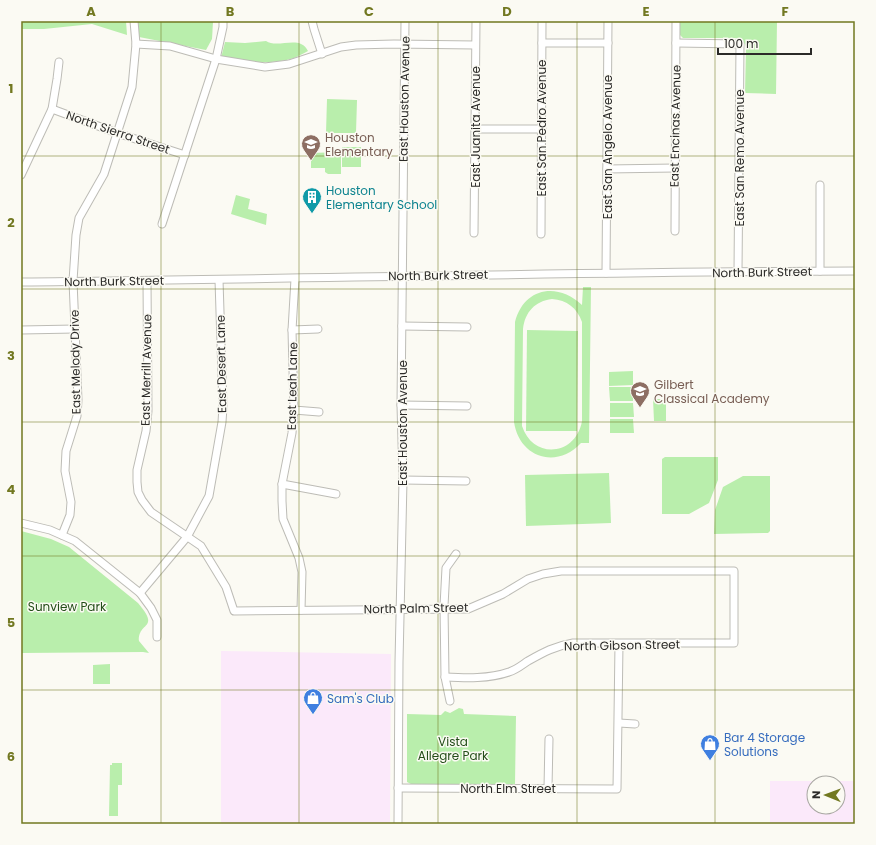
<svg xmlns="http://www.w3.org/2000/svg" width="876" height="845" font-family="Poppins,sans-serif">
<style>
.commercial{fill:#fbe9fa;fill-rule:evenodd}
.green{fill:#b9eeac;fill-rule:evenodd}
.lines{fill:none;stroke-linecap:round;stroke-linejoin:round}
.minor-casing{stroke:#bdbcb6;stroke-width:9}
.minor{stroke:#fff;stroke-width:7}
.grid{fill:none;stroke:#727821;stroke-width:1;stroke-opacity:0.55}
.labels{text-anchor:middle;dominant-baseline:central;stroke-width:3;stroke-linejoin:round;paint-order:stroke}
.street-label{font-size:12px;fill:#2b2a28;stroke:#fbfaf3}
.education-label{font-size:12px;fill:#785e54;stroke:#fbfaf3;text-anchor:start}
.culture-label{font-size:12px;fill:#0d838f;stroke:#fbfaf3;text-anchor:start}
.park-label{font-size:12px;fill:#244e19;stroke:#fbfaf3}
.shop-label{font-size:12px;fill:#366cbe;stroke:#fbfaf3;text-anchor:start}
.neatline{fill:none;stroke:#727821;stroke-width:1.5}
.grid-label{font-size:13px;text-anchor:middle;font-weight:bold;fill:#727821}
</style>
<rect width="100%" height="100%" fill="#fbfaf3"/>
<g class="commercial">
<polygon points="221,651 391,654 390,824 221,824"/>
<path d="M770,781H855V824H770ZM814,783H838V807H814Z"/>
</g>
<g class="green">
<polygon points="21,21 126,21 127,35 92,24 44,29 21,29"/>
<path d="M679,21H777L776,94L745,93L746,48C746,43 741,39 735,38H683L679,34Z"/>
<polygon points="137,22 213,22 212,39 206,50 139,37"/>
<path d="M266,41C278,49 300,34 308,51C304,53 299,56 294,58C272,65 244,62 221,58L225,42L245,43Z"/>
<polygon points="327,99 357,100 356,133 326,133"/>
<rect x="342" y="147" width="19" height="20"/>
<polygon points="341,152 341,174 328,174 325,172 325,168 311,168 311,153"/>
<polygon points="236,195 250,199 248,209 267,214 266,225 231,214"/>
<path d="M583,287H591L589,443H581C556,470 519,457 514,422L515,322C524,287 558,282 582,305ZM552,299C567,300 577,308 582,322V421C576,456 533,460 522,426L523,329C525,312 535,301 552,299Z"/>
<polygon points="527,330 578,331 577,431 526,431"/>
<polygon points="633,371 633,385 609,386 609,372"/>
<polygon points="633,387 633,401 610,401 609,387"/>
<polygon points="653,399 666,399 666,421 654,421"/>
<polygon points="610,403 633,403 634,417 610,417"/>
<polygon points="610,419 633,419 634,433 610,433"/>
<polygon points="665,457 718,457 718,480 709,503 689,514 662,514 662,459"/>
<polygon points="609,473 611,523 526,526 525,475"/>
<polygon points="743,476 770,476 770,531 768,533 714,534 715,510 723,487"/>
<path d="M21,531L51,539L69,547L138,603C161,630 138,621 139,641L149,653L143,652L21,653Z"/>
<polygon points="110,664 110,684 93,684 93,665"/>
<polygon points="459,708 463,709 464,714 516,716 515,784 411,784 407,782 407,714 441,715 445,711 450,713"/>
<polygon points="112,763 122,763 122,785 118,785 118,816 109,816 110,765 112,765"/>
</g>
<g class="lines">
<g class="minor-casing">
<g id="minor">
<polyline points="312,21 314,29 322,54"/>
<polyline points="542,43 608,43"/>
<polyline points="676,43 740,44 738,272"/>
<polyline points="136,44 170,46 216,59 265,67 289,64 341,47 356,45 394,44 475,45"/>
<polyline points="52,109 117,133 185,155"/>
<polyline points="475,129 542,129"/>
<polyline points="607,169 675,168"/>
<polyline points="21,175 52,109 57,79 59,62"/>
<polyline points="820,185 820,271"/>
<polyline points="162,224 216,59 223,27 223,21"/>
<polyline points="675,231 676,21"/>
<polyline points="474,233 476,21"/>
<polyline points="541,234 542,21"/>
<polyline points="606,273 608,21"/>
<polyline points="295,279 292,330 294,410 292,433 282,484 282,501 283,519 299,558 302,572 301,610"/>
<path d="M147,281L148,411L146,431L137,470V482L138,492L142,500L151,512L201,546L226,587L234,611L468,609L503,594L528,579L543,574L561,571H734V643H573C555,646 544,652 528,661C522,665 516,670 509,672C489,679 466,678 445,677"/>
<path d="M21,282C299,279 577,272 855,271"/>
<polyline points="402,326 467,327"/>
<polyline points="21,330 75,329"/>
<polyline points="292,330 318,329"/>
<polyline points="401,405 467,406"/>
<polyline points="294,410 319,412"/>
<polyline points="403,480 466,481"/>
<polyline points="282,484 336,494"/>
<polyline points="21,523 50,530 75,541 140,593 151,608 157,620 157,637"/>
<polyline points="62,535 70,515 71,502 65,471 66,451 77,416 78,400 73,281 76,235 79,218 104,174 132,87 136,44 134,21"/>
<polyline points="140,593 187,537 209,496 222,422 223,407 219,280"/>
<polyline points="450,701 445,677 444,606 446,568 456,554"/>
<polyline points="619,723 635,724"/>
<polyline points="398,788 617,789 619,644"/>
<polyline points="548,788 549,739"/>
<polyline points="398,824 399,662 403,480 401,405 405,21"/>
</g>
</g>
<use href="#minor" class="minor"/>
</g>
<path class="grid" d="M161,21V824M299,21V824M438,21V824M577,21V824M715,21V824M21,156H855M21,289H855M21,422H855M21,556H855M21,690H855"/>
<defs>
<g id="school-pin" transform="scale(1)"><path d="M0 17L-7.5 6A9.5 9.5 0 1 1 7.5 6Z" fill="#8d6e63" stroke="#fbfaf3"/><path d="M0-5L7-2L0 1L-7-2ZM-4 1L0 2.5L4 1V4Q0 6-4 4Z" fill="#fff"/></g>
<g id="building-pin" transform="scale(1)"><path d="M0 17L-7.5 6A9.5 9.5 0 1 1 7.5 6Z" fill="#0f9aa8" stroke="#fbfaf3"/><path d="M-4-6H4V6H1V3H-1V6H-4ZM-2.5-4.3h1.7v1.8h-1.7ZM.8-4.3h1.7v1.8H.8ZM-2.5-1h1.7V.8h-1.7ZM.8-1h1.7V.8H.8Z" fill="#fff"/></g>
<g id="shop-pin" transform="scale(1)"><path d="M0 17L-7.5 6A9.5 9.5 0 1 1 7.5 6Z" fill="#3f7fe0" stroke="#fbfaf3"/><path d="M-5-2.5h2.3a2.7 3.5 0 0 1 5.4 0H5L5.5 6h-11ZM-1.5-2.5h3a1.5 2.3 0 0 0-3 0Z" fill="#fff"/></g>
</defs>
<g fill-rule="evenodd">
<use href="#school-pin" x="311" y="144"/>
<use href="#building-pin" x="312" y="197"/>
<use href="#school-pin" x="640" y="391"/>
<use href="#shop-pin" x="313" y="698"/>
<use href="#shop-pin" x="710" y="744"/>
</g>
<g class="labels">
<g class="street-label">
<text transform="translate(404 99) rotate(-89)">East Houston Avenue</text>
<text transform="translate(675 126) rotate(-89)">East Encinas Avenue</text>
<text transform="translate(475 127) rotate(-90)">East Juanita Avenue</text>
<text transform="translate(541 128) rotate(-90)">East San Pedro Avenue</text>
<text transform="translate(118 132) rotate(19)">North Sierra Street</text>
<text transform="translate(607 147) rotate(-90)">East San Angelo Avenue</text>
<text transform="translate(739 158) rotate(-90)">East San Remo Avenue</text>
<text transform="translate(762 272) rotate(-1)">North Burk Street</text>
<text transform="translate(438 275) rotate(-1)">North Burk Street</text>
<text transform="translate(114 281) rotate(-1)">North Burk Street</text>
<text transform="translate(75 362) rotate(-91)">East Melody Drive</text>
<text transform="translate(221 364) rotate(-91)">East Desert Lane</text>
<text transform="translate(146 370) rotate(-89)">East Merrill Avenue</text>
<text transform="translate(292 386) rotate(-89)">East Leah Lane</text>
<text transform="translate(402 423) rotate(-90)">East Houston Avenue</text>
<text transform="translate(416 608) rotate(-1)">North Palm Street</text>
<text transform="translate(622 645) rotate(-1)">North Gibson Street</text>
<text x="508" y="788">North Elm Street</text>
</g>
<g class="education-label">
<text x="325" y="137">Houston<tspan x="325" dy="14">Elementary</tspan></text>
<text x="654" y="384">Gilbert<tspan x="654" dy="14">Classical Academy</tspan></text>
</g>
<g class="culture-label">
<text x="326" y="190">Houston<tspan x="326" dy="14">Elementary School</tspan></text>
</g>
<g class="park-label">
<text x="67" y="606">Sunview Park</text>
<text x="453" y="741">Vista<tspan x="453" dy="14">Allegre Park</tspan></text>
</g>
<g class="shop-label">
<text x="327" y="698">Sam's Club</text>
<text x="724" y="737">Bar 4 Storage<tspan x="724" dy="14">Solutions</tspan></text>
</g>
</g>
<rect width="876" height="845" fill="none" stroke="#fbfaf3" stroke-width="44"/>
<g transform="translate(826 795) rotate(271)"><circle r="19" fill="#fbfaf3" stroke="#a8a7a2"/>
<path d="M0-3L7 15L0 10L-7 15Z" fill="#727821"/>
<text y="-6" font-size="11" font-weight="bold" text-anchor="middle" fill="#2b2a28">N</text>
</g>
<path d="M718 48v6h93v-6" fill="none" stroke="#2b2a28" stroke-width="2"/>
<text x="724" y="48" font-size="12" fill="#2b2a28" stroke="#fbfaf3" stroke-width="3" paint-order="stroke">100 m</text>
<rect x="22" y="22" width="832" height="801" class="neatline"/>
<g class="grid-label">
<text x="91" y="16">A</text>
<text x="230" y="16">B</text>
<text x="369" y="16">C</text>
<text x="507" y="16">D</text>
<text x="646" y="16">E</text>
<text x="785" y="16">F</text>
<text x="11" y="93">1</text>
<text x="11" y="227">2</text>
<text x="11" y="360">3</text>
<text x="11" y="494">4</text>
<text x="11" y="627">5</text>
<text x="11" y="761">6</text>
</g>
</svg>
